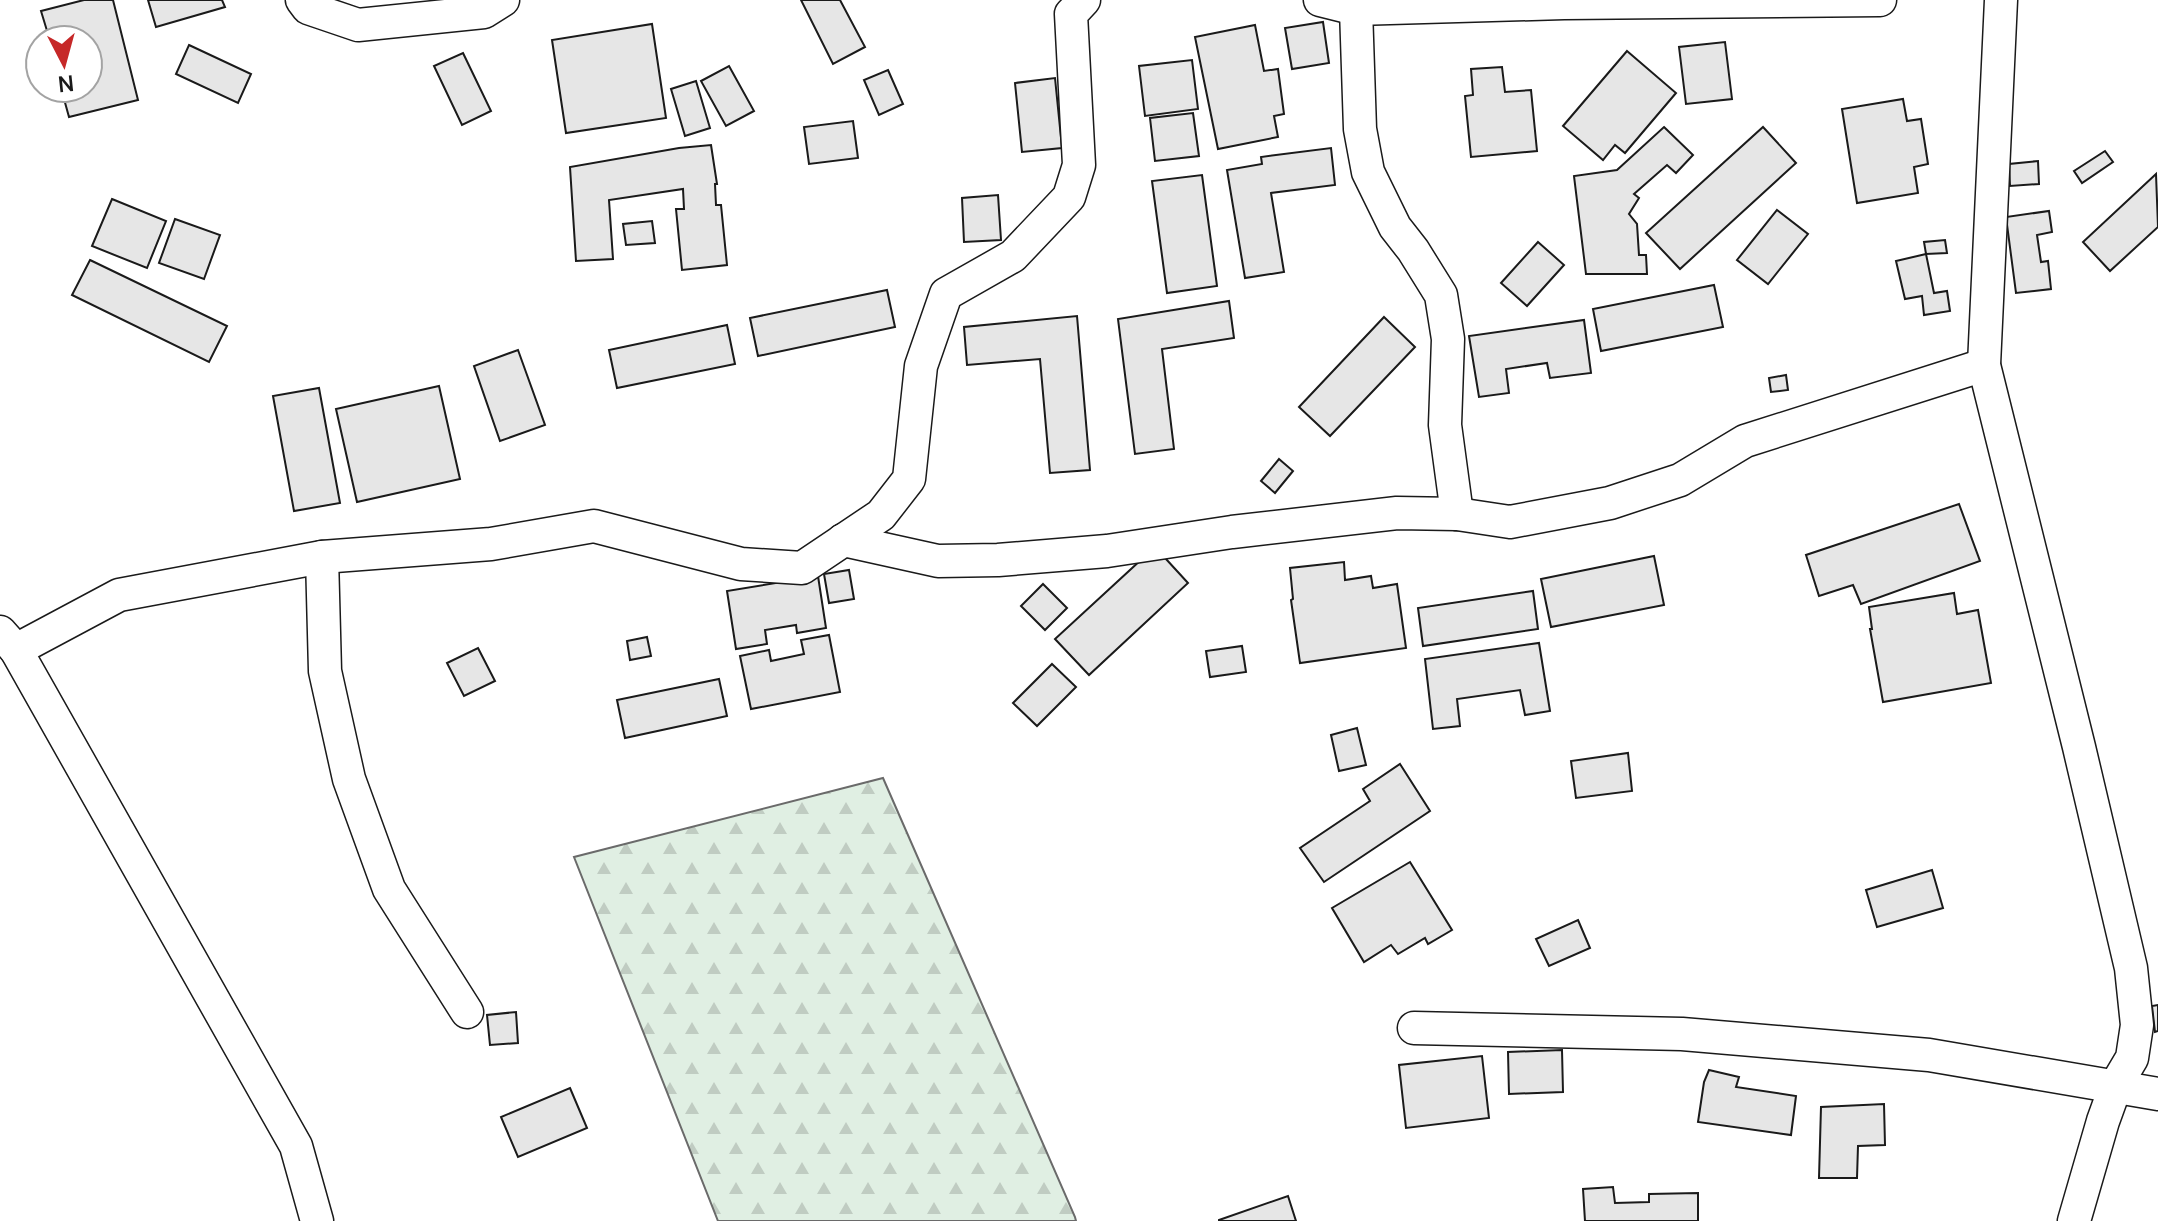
<svg xmlns="http://www.w3.org/2000/svg" width="2158" height="1221" font-family="Manrope,sans-serif">
<style>
.forest{fill:url(#forest-firs);stroke:#6a6a6a;stroke-width:2}
.building{fill:#e6e6e6;stroke:#1a1a1a;stroke-width:2}
.lines{fill:none;stroke-linecap:round;stroke-linejoin:round}
.street-casing{stroke:#1a1a1a;stroke-width:35}
.street{stroke:#fff;stroke-width:32}
</style>
<defs>
<pattern id="forest-firs" width="22" height="20" patternUnits="userSpaceOnUse" patternTransform="scale(2)"><rect width="22" height="20" fill="#e0efe3"/><path d="M5 1l3.5 6h-7zM16 11l3.5 6h-7z" fill="#c0ccc2"/></pattern>
</defs>
<rect width="100%" height="100%" fill="#fff"/>
<polygon class="forest" points="883,778 1075,1217 1076,1221 718,1221 574,857"/>
<g class="building">
<polygon points="84,0 113,0 138,100 69,117 61,88 88,88 88,40 40,40 40,45 38,37 48,34 41,11"/>
<polygon points="148,0 222,0 225,7 156,27"/>
<polygon points="801,0 840,0 865,47 833,64"/>
<polygon points="1323,22 1329,63 1292,69 1285,28"/>
<polygon points="652,24 666,118 566,133 552,40"/>
<polygon points="1255,25 1264,71 1278,69 1284,114 1274,116 1278,137 1218,149 1195,37"/>
<polygon points="1725,42 1732,99 1686,104 1679,47"/>
<polygon points="189,45 251,74 238,103 176,74"/>
<polygon points="1627,51 1676,93 1625,153 1615,145 1603,160 1563,126"/>
<polygon points="463,53 491,111 462,125 434,66"/>
<polygon points="1192,60 1198,109 1145,116 1139,66"/>
<polygon points="729,66 754,111 726,126 701,81"/>
<polygon points="1502,67 1505,92 1531,90 1537,151 1471,157 1465,96 1473,95 1471,69"/>
<polygon points="888,70 903,104 879,115 864,80"/>
<polygon points="1055,78 1062,148 1022,152 1015,83"/>
<polygon points="696,81 710,128 685,136 671,89"/>
<polygon points="1903,99 1907,121 1921,119 1928,164 1914,167 1918,193 1857,203 1842,109"/>
<polygon points="1193,113 1199,156 1155,161 1150,118"/>
<polygon points="853,121 858,158 809,164 804,127"/>
<polygon points="1664,127 1693,155 1676,173 1667,165 1634,194 1639,198 1629,214 1637,224 1639,255 1646,255 1647,274 1586,274 1574,176 1617,170"/>
<polygon points="1763,127 1796,163 1680,269 1646,233"/>
<polygon points="711,145 717,184 715,184 716,205 721,205 727,265 682,270 676,209 684,209 683,189 609,200 613,259 576,261 570,167 679,148"/>
<polygon points="1331,148 1335,185 1271,193 1284,272 1245,278 1227,170 1262,164 1261,157"/>
<polygon points="2105,151 2113,162 2082,183 2074,171"/>
<polygon points="2038,161 2039,184 2010,186 2009,164"/>
<polygon points="2156,174 2158,227 2110,271 2083,242"/>
<polygon points="1202,175 1217,286 1167,293 1152,181"/>
<polygon points="998,195 1001,240 964,242 962,198"/>
<polygon points="112,199 166,221 147,268 92,246"/>
<polygon points="1777,210 1808,234 1768,284 1737,260"/>
<polygon points="2049,211 2052,232 2037,235 2041,262 2048,261 2051,289 2016,293 2006,217"/>
<polygon points="175,219 220,235 204,279 159,263"/>
<polygon points="652,221 655,243 626,245 623,224"/>
<polygon points="1945,240 1947,253 1926,254 1924,242"/>
<polygon points="1538,242 1564,265 1527,306 1501,283"/>
<polygon points="1926,254 1934,293 1947,291 1950,311 1924,315 1922,296 1905,299 1896,261"/>
<polygon points="90,260 227,326 209,362 72,295"/>
<polygon points="1714,285 1723,327 1601,351 1593,309"/>
<polygon points="887,290 895,327 758,356 750,318"/>
<polygon points="1229,301 1234,338 1162,349 1174,449 1135,454 1118,319"/>
<polygon points="1077,316 1090,470 1050,473 1040,359 967,365 964,327"/>
<polygon points="1384,317 1415,347 1330,436 1299,407"/>
<polygon points="1584,320 1591,373 1550,378 1547,363 1506,369 1509,393 1479,397 1469,336"/>
<polygon points="727,325 735,364 617,388 609,350"/>
<polygon points="518,350 545,425 500,441 474,366"/>
<polygon points="1786,375 1788,390 1771,392 1769,378"/>
<polygon points="439,386 460,479 357,502 336,409"/>
<polygon points="319,388 340,503 294,511 273,396"/>
<polygon points="1279,459 1293,471 1275,493 1261,481"/>
<polygon points="1959,504 1980,561 1861,604 1853,585 1819,596 1806,555"/>
<polygon points="1155,547 1188,583 1089,675 1055,639"/>
<polygon points="1654,556 1664,605 1551,627 1541,579"/>
<polygon points="1344,562 1345,580 1371,576 1373,588 1397,584 1406,648 1300,663 1291,600 1293,599 1290,568"/>
<polygon points="849,570 854,599 829,603 824,574"/>
<polygon points="818,576 826,628 797,633 796,625 765,630 767,644 736,649 727,591"/>
<polygon points="1043,584 1067,608 1045,630 1021,606"/>
<polygon points="1533,591 1538,629 1423,646 1418,608"/>
<polygon points="1954,593 1957,614 1978,610 1991,683 1883,702 1870,629 1872,629 1869,607"/>
<polygon points="829,635 840,692 751,709 740,656 769,650 771,661 804,654 801,640"/>
<polygon points="647,637 651,656 630,660 627,641"/>
<polygon points="1539,643 1550,711 1525,715 1520,690 1457,699 1460,726 1433,729 1425,659"/>
<polygon points="1242,646 1246,672 1210,677 1206,651"/>
<polygon points="478,648 495,681 464,696 447,663"/>
<polygon points="1052,664 1076,687 1037,726 1013,703"/>
<polygon points="719,679 727,716 625,738 617,700"/>
<polygon points="1357,728 1366,765 1339,771 1331,735"/>
<polygon points="1628,753 1632,791 1576,798 1571,761"/>
<polygon points="1400,764 1430,811 1324,882 1300,848 1370,801 1363,789"/>
<polygon points="1410,862 1452,930 1428,944 1425,938 1398,954 1391,945 1364,962 1332,908"/>
<polygon points="1932,870 1943,908 1877,927 1866,890"/>
<polygon points="1578,920 1590,948 1549,966 1536,939"/>
<polygon points="2158,1005 2158,1031 2155,1032 2152,1006"/>
<polygon points="516,1012 518,1043 490,1045 487,1015"/>
<polygon points="1562,1050 1563,1092 1509,1094 1508,1052"/>
<polygon points="1482,1056 1489,1118 1406,1128 1399,1065"/>
<polygon points="1709,1070 1739,1077 1736,1087 1796,1096 1791,1135 1698,1122 1704,1082"/>
<polygon points="570,1088 587,1128 518,1157 501,1117"/>
<polygon points="1884,1104 1885,1145 1858,1146 1857,1178 1819,1178 1821,1107"/>
<polygon points="1613,1187 1615,1203 1649,1202 1649,1194 1698,1193 1698,1221 1585,1221 1583,1189"/>
<polygon points="1288,1196 1296,1221 1219,1221 1219,1220"/>
</g>
<g class="lines">
<g class="street-casing">
<g id="street">
<polyline points="302,0 308,8 358,25 484,12 503,0"/>
<polyline points="1320,0 1356,9 1564,3 1880,0"/>
<polyline points="2001,0 1984,365 2079,747 2131,968 2137,1025 2132,1058 2116,1085 2103,1121 2074,1221"/>
<polyline points="1356,9 1360,129 1368,172 1395,227 1413,250 1441,295 1448,339 1445,425 1457,514"/>
<polyline points="843,540 938,561 998,560 1107,551 1232,532 1397,513 1457,514 1510,522 1610,503 1680,480 1745,441 1984,365"/>
<polyline points="322,557 325,671 349,779 389,889 467,1012"/>
<polyline points="0,632 16,650 296,1146 317,1221"/>
<polyline points="16,650 119,595 322,557 491,544 594,526 741,564 802,568 881,515 909,479 921,366 946,294 1013,256 1069,197 1079,165 1071,14 1084,0"/>
<polyline points="1414,1028 1682,1034 1929,1055 2158,1094"/>
</g>
</g>
<use href="#street" class="street"/>
</g>
<g transform="translate(64 64) rotate(174)"><circle r="38" fill="#ffffff" stroke="#a3a3a3" stroke-width="2"/>
<path d="M0-6L14 30L0 20L-14 30Z" fill="#c62828"/>
<text y="-12" font-size="22" font-weight="bold" text-anchor="middle" fill="#1a1a1a">N</text>
</g>
</svg>
